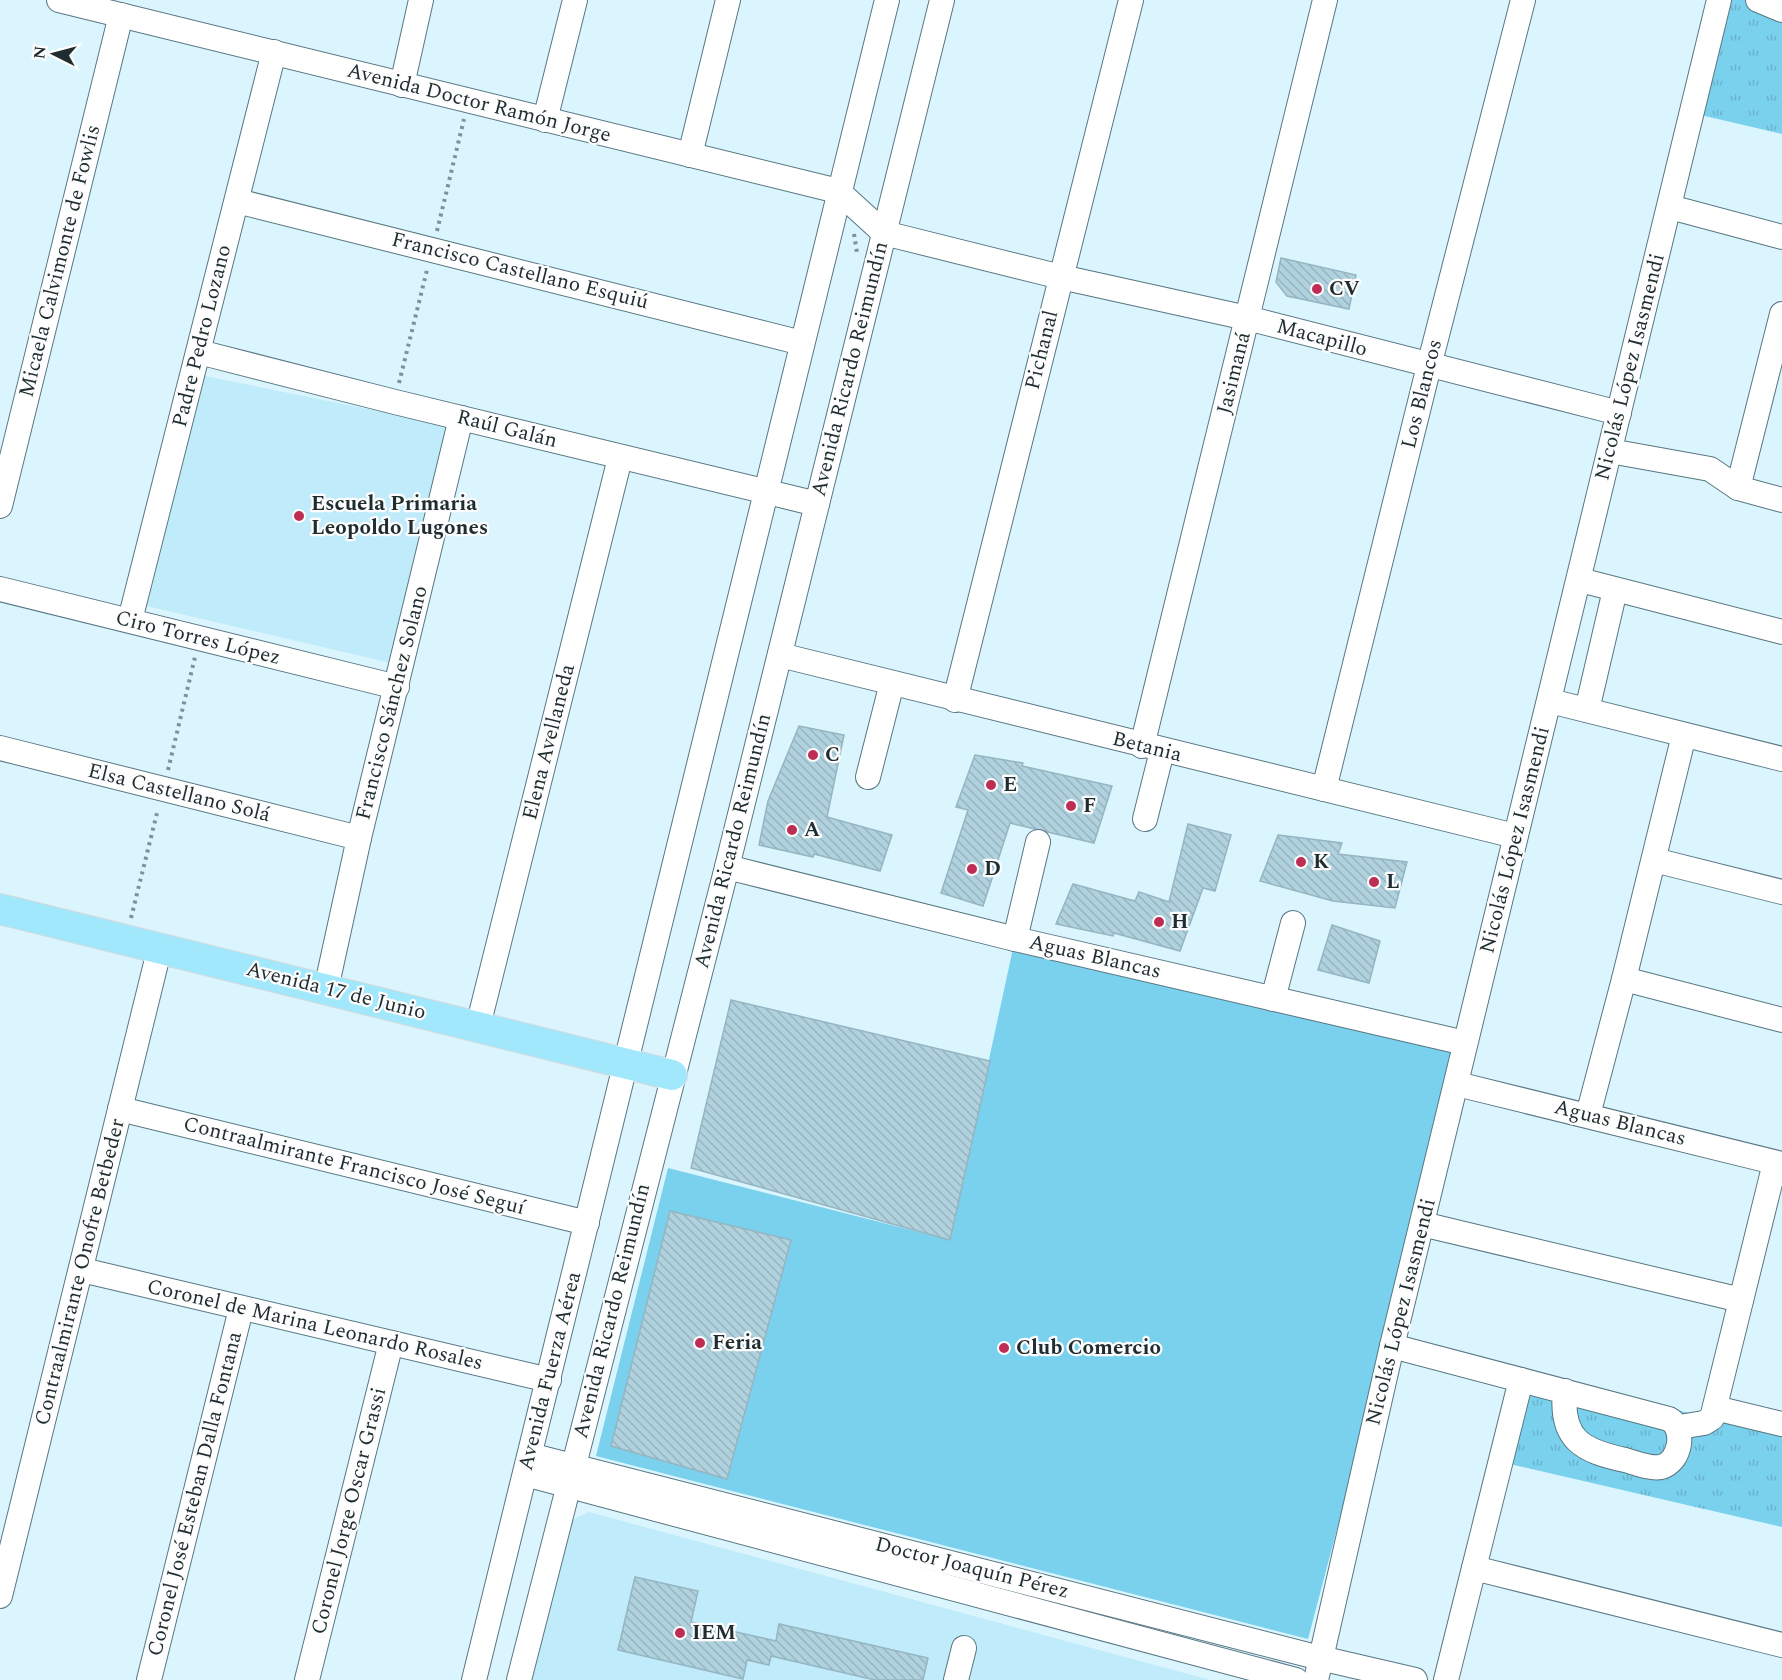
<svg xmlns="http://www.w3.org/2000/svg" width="1782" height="1680" font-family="Spectral,serif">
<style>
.built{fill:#c0ebfa}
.grass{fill:url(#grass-tufts)}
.pitch{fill:#7ad1ed}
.building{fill:url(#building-back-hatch);stroke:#94b5c1;stroke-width:1.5}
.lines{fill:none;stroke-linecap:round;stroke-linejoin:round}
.minor-casing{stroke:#587782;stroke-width:26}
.major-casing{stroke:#d7d9da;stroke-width:32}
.path{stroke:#7d9198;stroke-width:4;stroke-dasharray:3 4.5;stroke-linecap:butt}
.minor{stroke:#fff;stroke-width:24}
.major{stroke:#a1e8fd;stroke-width:30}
.poi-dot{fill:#bd2d54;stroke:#fdfdfd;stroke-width:2}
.labels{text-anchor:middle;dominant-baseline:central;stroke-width:4.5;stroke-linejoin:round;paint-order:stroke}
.street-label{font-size:21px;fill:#1f2d31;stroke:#fdfdfd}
.poi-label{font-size:21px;font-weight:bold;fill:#1f2d31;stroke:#fdfdfd;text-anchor:start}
</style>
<defs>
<pattern id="grass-tufts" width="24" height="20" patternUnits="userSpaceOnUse" patternTransform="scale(1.5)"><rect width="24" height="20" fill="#7ad1ed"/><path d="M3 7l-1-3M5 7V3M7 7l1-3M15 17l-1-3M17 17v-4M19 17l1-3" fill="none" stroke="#69b4cc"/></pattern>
<pattern id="building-back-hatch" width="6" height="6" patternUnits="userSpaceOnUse" patternTransform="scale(1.5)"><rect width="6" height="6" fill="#b0d2de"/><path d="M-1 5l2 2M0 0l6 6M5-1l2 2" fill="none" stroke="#97b5bf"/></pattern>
</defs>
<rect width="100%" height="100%" fill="#daf5fe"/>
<g class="built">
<polygon points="205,376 451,426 391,663 147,606"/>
<polygon points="589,1512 1210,1680 527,1680 564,1524"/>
</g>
<g class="grass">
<polygon points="1718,0 1758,0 1782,10 1782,134 1692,113"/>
<polygon points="1526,1381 1782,1431 1782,1527 1501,1462"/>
</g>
<polygon class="pitch" points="1015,939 1465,1043 1308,1639 596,1456 668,1168 950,1240"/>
<g class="building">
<polygon points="1281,258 1356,275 1349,309 1287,296 1276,282"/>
<polygon points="799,726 844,735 827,817 892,835 880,871 814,854 813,857 759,845 768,801"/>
<polygon points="975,755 1023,763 1022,766 1112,786 1094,843 1010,823 983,906 941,893 968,810 956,807"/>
<polygon points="1188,824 1231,835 1215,891 1203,888 1180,951 1114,933 1113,936 1056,924 1073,884 1135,901 1139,892 1169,902"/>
<polygon points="1278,835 1342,843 1338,854 1407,862 1395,908 1333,901 1260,881"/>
<polygon points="1332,925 1380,941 1369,983 1318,970"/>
<polygon points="731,1000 990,1061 950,1240 691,1168"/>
<polygon points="670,1211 791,1240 727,1479 611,1446"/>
<polygon points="635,1577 698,1591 691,1622 776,1641 779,1624 928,1658 923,1680 875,1680 771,1656 769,1665 747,1660 743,1679 618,1650"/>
</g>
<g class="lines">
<g class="minor-casing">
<g id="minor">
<polyline points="59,0 838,191 884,233 1061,277 1247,318 1619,413"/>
<polyline points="1758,0 1782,10"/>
<polyline points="402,85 421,0"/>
<polyline points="545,120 575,0"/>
<polyline points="690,155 728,0"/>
<polyline points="237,201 802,343"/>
<polyline points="1670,207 1782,237"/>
<polyline points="199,352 395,402 817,504"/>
<polyline points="1610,451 1710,469 1738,488 1782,500"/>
<polyline points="1738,488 1782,314"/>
<polyline points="0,506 121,15"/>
<polyline points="1580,580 1782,632"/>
<polyline points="0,589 397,687"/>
<polyline points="130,620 274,52"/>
<polyline points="780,655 1515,836"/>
<polyline points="955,700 1131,0"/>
<polyline points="1550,701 1782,759"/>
<polyline points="1587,710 1615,590"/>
<polyline points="1142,746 1325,0"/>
<polyline points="0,748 359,838"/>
<polyline points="868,777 892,683"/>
<polyline points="1324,789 1429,366 1523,0"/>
<polyline points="1145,819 1162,751"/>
<polyline points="1654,860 1782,892"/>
<polyline points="727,867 1015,939 1465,1043"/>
<polyline points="1015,939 1038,842"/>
<polyline points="1624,979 1782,1020"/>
<polyline points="326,989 359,838 461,418"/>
<polyline points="1273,999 1293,923"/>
<polyline points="478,1026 620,458"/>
<polyline points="1457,1084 1782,1164"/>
<polyline points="120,1109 587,1223"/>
<polyline points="1588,1115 1624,979 1684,735"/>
<polyline points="1422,1224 1741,1300"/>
<polyline points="82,1270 549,1380"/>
<path d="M1392,1346L1669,1419C1686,1428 1681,1462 1661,1467C1650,1469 1636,1463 1625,1460C1583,1451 1560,1440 1565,1391"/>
<polyline points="1715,1408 1782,1424"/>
<polyline points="1679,1427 1704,1423 1712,1418 1775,1163"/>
<polyline points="530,1455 1320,1658 1415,1680"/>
<polyline points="525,1474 1296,1680"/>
<polyline points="1474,1568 1782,1645"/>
<polyline points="0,1596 160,947"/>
<polyline points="149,1680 241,1309"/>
<polyline points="307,1680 391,1343"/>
<polyline points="474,1680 887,0"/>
<polyline points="519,1680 727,867 942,0"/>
<polyline points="956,1680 964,1648"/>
<polyline points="1316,1680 1392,1346 1719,0"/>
<polyline points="1446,1680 1521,1380"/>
</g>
</g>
<g class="major-casing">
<polyline id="major" points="0,909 672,1075"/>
</g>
<g class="path">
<polyline points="437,231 464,119"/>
<polyline points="854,234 857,253"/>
<polyline points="399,383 427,270"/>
<polyline points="168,770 195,657"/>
<polyline points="131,918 158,809"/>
</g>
<use href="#minor" class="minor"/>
<use href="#major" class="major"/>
</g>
<g class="poi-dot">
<circle cx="1317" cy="289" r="6"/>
<circle cx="299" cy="516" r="6"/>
<circle cx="813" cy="755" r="6"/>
<circle cx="991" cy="785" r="6"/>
<circle cx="1071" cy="806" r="6"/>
<circle cx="792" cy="830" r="6"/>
<circle cx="1301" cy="862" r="6"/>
<circle cx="972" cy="869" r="6"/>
<circle cx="1374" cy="882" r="6"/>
<circle cx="1159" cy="922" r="6"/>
<circle cx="700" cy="1343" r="6"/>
<circle cx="1004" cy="1348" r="6"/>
<circle cx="680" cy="1633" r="6"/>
</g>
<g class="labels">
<g class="street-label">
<text transform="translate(479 103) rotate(14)">Avenida Doctor Ramón Jorge</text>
<text transform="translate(60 261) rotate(-76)">Micaela Calvimonte de Fowlis</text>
<text transform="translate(520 271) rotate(14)">Francisco Castellano Esquiú</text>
<text transform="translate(202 336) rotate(-76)">Padre Pedro Lozano</text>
<text transform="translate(1322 338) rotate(15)">Macapillo</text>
<text transform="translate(1042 350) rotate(-76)">Pichanal</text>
<text transform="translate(1630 367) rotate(-76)">Nicolás López Isasmendi</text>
<text transform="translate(850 369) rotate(-76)">Avenida Ricardo Reimundín</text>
<text transform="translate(1234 373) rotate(-76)">Jasimaná</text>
<text transform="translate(1422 394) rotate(-76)">Los Blancos</text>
<text transform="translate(507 429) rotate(14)">Raúl Galán</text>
<text transform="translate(198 638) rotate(14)">Ciro Torres López</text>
<text transform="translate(392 703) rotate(-76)">Francisco Sánchez Solano</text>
<text transform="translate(549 742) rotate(-76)">Elena Avellaneda</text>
<text transform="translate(1147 747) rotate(14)">Betania</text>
<text transform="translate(179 793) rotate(14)">Elsa Castellano Solá</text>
<text transform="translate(1515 840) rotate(-76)">Nicolás López Isasmendi</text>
<text transform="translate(733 841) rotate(-76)">Avenida Ricardo Reimundín</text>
<text transform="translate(1095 957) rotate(13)">Aguas Blancas</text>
<text transform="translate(336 991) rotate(14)">Avenida 17 de Junio</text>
<text transform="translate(1620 1123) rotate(14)">Aguas Blancas</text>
<text transform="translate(354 1166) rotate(14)">Contraalmirante Francisco José Seguí</text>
<text transform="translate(80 1272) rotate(-76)">Contraalmirante Onofre Betbeder</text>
<text transform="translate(612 1311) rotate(-76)">Avenida Ricardo Reimundín</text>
<text transform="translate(1401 1312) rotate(-76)">Nicolás López Isasmendi</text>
<text transform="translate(315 1325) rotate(13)">Coronel de Marina Leonardo Rosales</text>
<text transform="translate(550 1371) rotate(-76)">Avenida Fuerza Aérea</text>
<text transform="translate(195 1494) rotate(-76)">Coronel José Esteban Dalla Fontana</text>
<text transform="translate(349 1511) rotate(-76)">Coronel Jorge Oscar Grassi</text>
<text transform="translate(972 1568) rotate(14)">Doctor Joaquín Pérez</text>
</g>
<g class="poi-label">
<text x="1329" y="289">CV</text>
<text x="311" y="504">Escuela Primaria<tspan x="311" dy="24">Leopoldo Lugones</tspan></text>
<text x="825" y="755">C</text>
<text x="1003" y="785">E</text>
<text x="1083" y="806">F</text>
<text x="804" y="830">A</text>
<text x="1313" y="862">K</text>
<text x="984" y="869">D</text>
<text x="1386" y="882">L</text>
<text x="1171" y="922">H</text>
<text x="712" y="1343">Feria</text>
<text x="1016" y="1348">Club Comercio</text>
<text x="692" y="1633">IEM</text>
</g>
</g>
<g transform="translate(54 54) rotate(276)" stroke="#fdfdfd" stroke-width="4.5" paint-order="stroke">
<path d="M0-4.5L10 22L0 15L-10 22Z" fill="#1f2d31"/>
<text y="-9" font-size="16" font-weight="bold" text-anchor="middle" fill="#1f2d31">N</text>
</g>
</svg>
